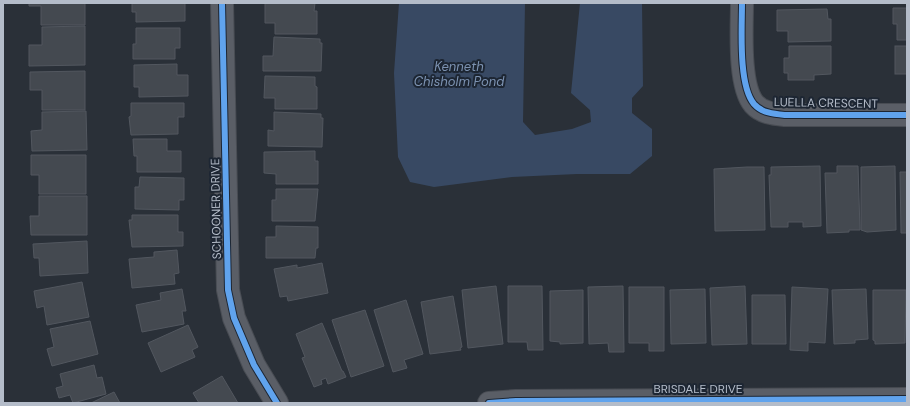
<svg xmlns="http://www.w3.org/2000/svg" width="910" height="406" font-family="'DM Sans',sans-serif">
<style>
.water{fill:#384963}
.building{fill:#444950;stroke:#52575f}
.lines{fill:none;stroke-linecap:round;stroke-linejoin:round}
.minor-casing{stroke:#484c53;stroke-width:24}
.minor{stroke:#5a5e66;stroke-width:22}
.cycleway-casing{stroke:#1d2633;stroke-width:8}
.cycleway{stroke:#60a3ed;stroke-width:6}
.labels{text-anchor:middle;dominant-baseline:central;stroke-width:4;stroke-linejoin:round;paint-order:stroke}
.street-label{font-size:12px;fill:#b4bcc9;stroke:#1d2633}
.water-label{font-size:13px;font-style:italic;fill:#7c92b1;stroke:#1d2633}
</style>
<rect width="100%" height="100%" fill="#2a3038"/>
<polygon class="water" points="399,3 525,3 523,122 535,135 572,129 591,122 590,110 571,93 580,3 642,3 643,86 632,98 632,113 652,129 652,156 630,174 577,174 512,177 434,187 410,182 398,157 394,73"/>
<g class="building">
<polygon points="29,3 85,3 85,25 41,25 41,6 29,6"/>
<polygon points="132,3 185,3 185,21 136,22 136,12 132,12"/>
<polygon points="265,3 315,3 314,11 317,11 317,34 275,34 275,23 265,23"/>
<polygon points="893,8 907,8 907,40 897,40 897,24 893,24"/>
<polygon points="827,9 828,19 831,19 831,41 788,42 788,31 777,31 777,10"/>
<polygon points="85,26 85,65 29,66 29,45 42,45 42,27"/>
<polygon points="136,28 180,28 180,48 175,48 175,59 133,59 133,44 136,44"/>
<polygon points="274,37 320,39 320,43 322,43 321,71 263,71 263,56 273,56"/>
<polygon points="789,46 831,46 831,74 814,75 814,80 788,80 788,73 784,73 784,58 789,58"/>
<rect x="895" y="46" width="12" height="28"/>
<polygon points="177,64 177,75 188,75 188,96 139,97 139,87 134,87 134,65"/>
<polygon points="85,71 85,110 42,110 42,90 30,90 30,72"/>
<polygon points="265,76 315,77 315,86 317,87 317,109 275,109 275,98 264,98"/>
<polygon points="131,103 184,103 184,117 178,117 178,134 131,135 129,117 131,116"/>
<polygon points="86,111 87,150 32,151 31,131 42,130 42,112"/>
<polygon points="274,112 321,114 321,118 323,118 322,147 268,146 268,130 274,131"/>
<polygon points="133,139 167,139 167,151 181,151 181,172 137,172 137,156 134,156"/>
<polygon points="315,151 315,161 318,161 318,184 276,184 276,174 264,173 264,152"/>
<polygon points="31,155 86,155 86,194 39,194 39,175 31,175"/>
<polygon points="820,166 821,226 803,227 803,222 788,222 788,227 771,227 769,175 771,175 771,167"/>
<polygon points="837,166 858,166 860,230 849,230 849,232 827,233 825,173 837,173"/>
<polygon points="895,166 896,230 867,232 861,230 861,167"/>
<polygon points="747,167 764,167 765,230 715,231 714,169"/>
<polygon points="900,172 907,172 907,233 901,233"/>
<polygon points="140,177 184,178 184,200 179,200 179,210 135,209 135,187 139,187"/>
<polygon points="276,189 318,189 315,221 272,221 272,200 276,200"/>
<polygon points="39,196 87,196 87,235 31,235 30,216 39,216"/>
<polygon points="132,215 178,215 178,232 183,232 183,246 132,247 129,220 132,220"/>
<polygon points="276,226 318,227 318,248 316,248 315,258 266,258 266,237 276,237"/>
<polygon points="87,241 88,273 40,276 39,258 34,258 33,244"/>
<polygon points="177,250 179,273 174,274 175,284 132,288 129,259 154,257 154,252"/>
<polygon points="322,263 328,293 288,301 287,296 280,297 274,269 297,265 297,268"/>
<polygon points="82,282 89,317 47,325 44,306 37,308 34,291"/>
<polygon points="496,286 503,344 468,348 462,290"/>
<polygon points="508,286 542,286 543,350 528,350 527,342 508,342"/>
<polygon points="623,286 624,352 609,352 608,343 589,344 588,287"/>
<polygon points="745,286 747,344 712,345 710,288"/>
<polygon points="629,287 664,287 664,351 649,351 649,343 629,343"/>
<polygon points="792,287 828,289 825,343 808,342 808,351 790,350"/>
<polygon points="182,289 186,311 182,311 184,324 142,332 136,305 161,300 160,293"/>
<polygon points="705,289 706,343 671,344 670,290"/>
<polygon points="866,289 868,339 855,340 855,343 834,344 832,290"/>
<polygon points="583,290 583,343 560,344 560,342 550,341 550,291"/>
<polygon points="873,290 906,290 905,343 875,344 875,341 873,340"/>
<polygon points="752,295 785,295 786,344 752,344"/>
<polygon points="453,296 462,347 460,348 461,350 430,354 421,302"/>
<polygon points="406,300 423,354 404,360 407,368 393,372 374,310"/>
<polygon points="365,310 384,366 351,377 332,320"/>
<polygon points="90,321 98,354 52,366 47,349 54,347 50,329"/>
<polygon points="322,323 342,371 343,371 346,377 328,384 326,378 321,380 322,384 314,387 302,358 305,357 296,334"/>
<polygon points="188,325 198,347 192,350 195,357 161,372 148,343"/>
<polygon points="94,365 97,378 102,377 106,394 73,403 70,395 59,398 56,388 63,386 60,374"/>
<polygon points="222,376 238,403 199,403 193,393"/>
<polygon points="114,392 120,403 91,403"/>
</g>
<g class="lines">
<g class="minor-casing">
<g id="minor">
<polyline points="222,3 228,290 234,318 254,365 277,403"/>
<path d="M742,3C742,27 738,85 754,104C762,113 774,114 785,115H907"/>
<polyline points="489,403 516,401 907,399"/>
</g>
</g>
<use href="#minor" class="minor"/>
<g class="cycleway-casing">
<g id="cycleway">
<polyline points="222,3 228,290 234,318 254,365 277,403"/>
<path d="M742,3C742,27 738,85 754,104C762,113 774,114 785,115H907"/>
<polyline points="489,403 516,401 907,399"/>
</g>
</g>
<use href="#cycleway" class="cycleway"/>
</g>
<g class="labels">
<g class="street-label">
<text transform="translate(826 103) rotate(1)">LUELLA CRESCENT</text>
<text transform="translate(216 209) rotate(-91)">SCHOONER DRIVE</text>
<text x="698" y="389">BRISDALE DRIVE</text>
</g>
<g class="water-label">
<text x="459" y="66">Kenneth<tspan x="459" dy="15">Chisholm Pond</tspan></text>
</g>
</g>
<rect width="910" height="406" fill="none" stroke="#b4bcc9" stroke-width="8"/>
</svg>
